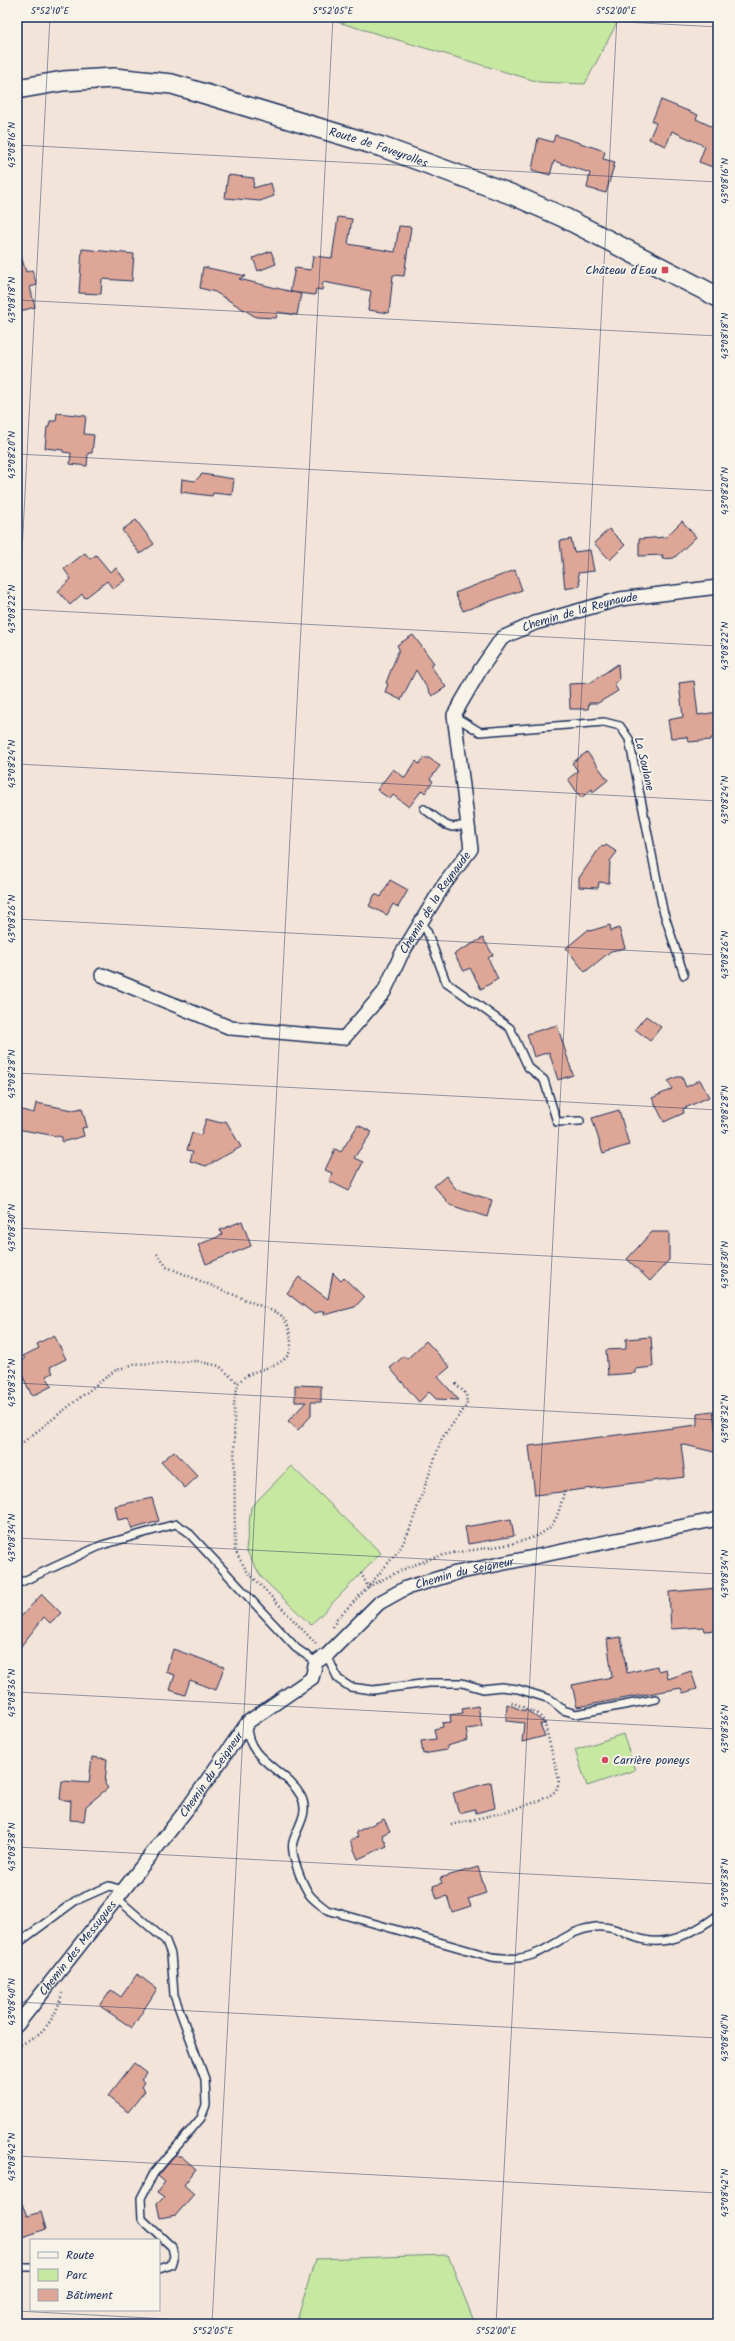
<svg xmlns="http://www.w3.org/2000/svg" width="735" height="2341" font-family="Kalam,sans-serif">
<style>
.green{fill:#c7e8a1;stroke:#718c80}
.building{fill:#dea697;stroke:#1b2f5e}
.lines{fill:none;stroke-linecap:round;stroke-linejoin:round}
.service-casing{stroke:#1b2f5e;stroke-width:10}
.minor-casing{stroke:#1b2f5e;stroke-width:16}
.secondary-casing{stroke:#1b2f5e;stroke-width:22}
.path{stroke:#1b2f5e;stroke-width:2.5;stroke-dasharray:1 3;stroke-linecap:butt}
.service{stroke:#f7f3e8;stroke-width:7}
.minor{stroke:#f7f3e8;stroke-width:13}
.secondary{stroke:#f7f3e8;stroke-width:19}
.ticks{fill:none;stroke:#1b2f5e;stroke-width:1;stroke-opacity:0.45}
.poi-dot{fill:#d1495b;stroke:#f7f3e8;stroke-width:1.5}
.labels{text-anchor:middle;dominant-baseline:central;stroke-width:4;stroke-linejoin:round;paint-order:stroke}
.street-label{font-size:12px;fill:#1b2f5e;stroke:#f7f3e8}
.poi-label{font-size:12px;fill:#1b2f5e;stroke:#f7f3e8;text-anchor:end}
.neatline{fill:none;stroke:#1b2f5e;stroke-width:1.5}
.ticks-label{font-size:10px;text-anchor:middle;fill:#1b2f5e}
</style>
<rect width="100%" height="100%" fill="#f2e4d8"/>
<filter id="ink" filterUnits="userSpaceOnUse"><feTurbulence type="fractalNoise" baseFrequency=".025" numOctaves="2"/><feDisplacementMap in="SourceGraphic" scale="8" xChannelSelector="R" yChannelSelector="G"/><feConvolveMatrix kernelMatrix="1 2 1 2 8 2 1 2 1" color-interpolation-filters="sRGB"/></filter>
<g filter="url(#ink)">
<g class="green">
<polygon points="321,17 620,17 585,84 539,82"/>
<polygon points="291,1466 381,1553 311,1625 262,1578 246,1550 251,1507"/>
<polygon points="623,1734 635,1770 587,1786 575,1750"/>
<polygon points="448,2255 475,2324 296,2324 315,2259"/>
</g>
<g class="building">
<polygon points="661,100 698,115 696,119 713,127 718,116 718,169 699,162 705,146 672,131 666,146 649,139 656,123 652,121"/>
<polygon points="555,135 605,151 603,159 615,162 606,193 587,188 590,173 554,161 550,175 532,170 538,138 553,142"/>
<polygon points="228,175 254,178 253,188 271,183 274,196 260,201 225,198"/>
<polygon points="338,217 352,219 348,244 395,252 399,226 411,227 404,276 393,275 389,313 368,310 371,291 323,282 322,290 316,289 315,295 290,292 295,268 311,270 313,256 332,258"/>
<polygon points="82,249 134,254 132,281 102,279 101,294 79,293"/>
<polygon points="271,251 276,264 258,271 253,258"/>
<polygon points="17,256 21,256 26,272 32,270 37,285 30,287 35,307 17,312"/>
<polygon points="203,267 246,276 239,279 301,294 297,315 278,312 276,318 256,317 215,292 200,288"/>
<polygon points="57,413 86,416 84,434 94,435 92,453 88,453 87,466 70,464 71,453 63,452 63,450 45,448 47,427 49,427 50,421 56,421"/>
<polygon points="202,474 234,479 232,495 213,493 212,496 181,492 182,479 195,481"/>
<polygon points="136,520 154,544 140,554 122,530"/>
<polygon points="682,521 696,537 674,558 662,559 663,555 639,556 639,539 666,537"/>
<polygon points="609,529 625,545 610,560 594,543"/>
<polygon points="571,539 574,552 590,550 594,571 578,573 580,586 565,589 560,541"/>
<polygon points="85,553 90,559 96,555 110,572 116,568 125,580 113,589 107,581 85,598 82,594 70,605 58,591 71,579 64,569"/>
<polygon points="515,570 522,590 463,611 455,593"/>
<polygon points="413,635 434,663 430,665 446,687 432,696 416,670 401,700 385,692 388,684 386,683 399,649 397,645"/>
<polygon points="618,664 619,680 614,684 618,691 598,703 589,703 588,709 570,709 569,684 590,683"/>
<polygon points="694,681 698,715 718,712 718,737 711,738 711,740 689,742 687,737 671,738 668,720 683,717 679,683"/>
<polygon points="587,752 608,780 593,792 592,789 581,798 568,779 578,771 572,763"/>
<polygon points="424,758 429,758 440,766 430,779 433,781 425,793 422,790 409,807 393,795 390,799 377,790 393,769 405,778 416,761 419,764"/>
<polygon points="606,845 617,852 610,861 609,883 599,882 598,888 579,887 579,878 601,846 604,847"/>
<polygon points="390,880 408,890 398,907 393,904 387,915 369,906 375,894 381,897"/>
<polygon points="610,925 611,931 619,928 625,948 611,951 585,972 566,948 589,929 590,931"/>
<polygon points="483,938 493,955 488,958 498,979 481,989 470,968 464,971 454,954"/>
<polygon points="646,1016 661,1027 650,1041 635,1029"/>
<polygon points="557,1025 573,1075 558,1080 549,1052 534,1057 527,1034"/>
<polygon points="677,1077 682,1077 686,1087 700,1080 709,1097 683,1109 684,1113 664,1122 652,1098 672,1089 668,1081"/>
<polygon points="36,1103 73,1110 82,1108 87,1127 82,1128 84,1136 62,1142 62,1137 17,1129 17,1109 34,1113"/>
<polygon points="619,1110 629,1145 603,1153 592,1118"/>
<polygon points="206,1119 221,1123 226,1121 241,1147 206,1166 190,1161 193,1151 187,1150 192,1133 201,1135"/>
<polygon points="358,1125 372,1132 354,1158 363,1162 349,1191 329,1181 332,1173 325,1170 335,1149 341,1152"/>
<polygon points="446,1176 456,1189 492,1200 487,1217 450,1205 434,1186"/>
<polygon points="242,1221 251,1246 206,1264 198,1245 222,1235 220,1230"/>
<polygon points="652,1232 669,1232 669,1260 650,1281 627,1259"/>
<polygon points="333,1273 341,1281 344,1278 364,1297 355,1307 324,1315 325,1311 313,1313 287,1293 299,1277 328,1299"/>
<polygon points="54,1335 66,1359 50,1367 53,1373 46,1376 52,1386 32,1396 17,1364 25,1359 23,1356 39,1348 37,1344"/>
<polygon points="651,1337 653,1367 635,1369 635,1373 608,1375 606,1350 626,1349 626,1339"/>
<polygon points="426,1341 450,1367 438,1377 459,1400 436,1399 429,1392 419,1402 390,1368 404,1356 407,1359"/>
<polygon points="295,1385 321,1386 321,1402 311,1402 311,1416 298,1430 288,1421 306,1402 295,1402"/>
<polygon points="713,1411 716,1435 718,1436 718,1453 681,1444 685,1477 535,1495 529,1446 697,1425 697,1413"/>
<polygon points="174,1451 198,1476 185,1488 161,1462"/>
<polygon points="152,1498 159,1521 132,1529 128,1518 118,1520 115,1506"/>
<polygon points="511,1519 514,1536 468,1544 465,1527"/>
<polygon points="718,1588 718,1630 705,1631 704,1627 671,1629 669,1592"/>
<polygon points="42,1594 61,1613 50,1623 44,1617 17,1651 17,1621"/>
<polygon points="621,1637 627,1673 657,1666 658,1671 666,1669 668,1679 691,1671 697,1689 683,1693 681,1688 577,1707 572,1685 612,1677 607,1639"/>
<polygon points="173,1649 224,1667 216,1690 190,1680 185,1695 170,1690 175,1675 166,1672"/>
<polygon points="507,1704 524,1711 525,1709 546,1724 540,1724 545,1736 522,1742 524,1723 506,1721"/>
<polygon points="478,1706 482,1727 466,1729 468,1740 447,1746 447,1750 423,1754 421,1741 436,1739 434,1729 443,1727 442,1723 451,1722 450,1715 463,1713 462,1709"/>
<polygon points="92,1757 107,1759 105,1784 108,1788 86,1806 84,1821 70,1820 71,1801 60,1799 62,1781 89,1783"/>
<polygon points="491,1782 495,1808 476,1813 475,1809 459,1813 453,1793"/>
<polygon points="384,1819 390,1831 382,1835 387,1846 358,1859 350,1840 358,1837 356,1832"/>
<polygon points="478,1867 486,1893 468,1899 471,1906 452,1912 447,1896 437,1899 433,1886 442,1883 440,1878"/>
<polygon points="137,1974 157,1989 132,2028 100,2006 111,1990 121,1997"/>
<polygon points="134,2063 147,2073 141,2080 144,2082 141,2087 145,2091 128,2112 108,2096"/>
<polygon points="175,2156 181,2156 196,2169 184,2185 194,2194 176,2215 160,2218 157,2204 164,2197 157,2192 165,2182 158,2176"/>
<polygon points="17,2192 27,2216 41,2212 46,2229 17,2239"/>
</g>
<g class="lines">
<g class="service-casing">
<g id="service">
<polyline points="454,716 480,732 604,722 620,726 629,739 663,910 684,975"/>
<polyline points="424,809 446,825 452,827 468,825"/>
<polyline points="421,923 427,931 446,982 510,1028 528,1067 544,1080 557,1122 580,1121"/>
<polyline points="17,1584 102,1545 176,1524 187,1531 296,1648 316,1662"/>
<polyline points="327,1655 338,1679 350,1687 373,1690 429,1683 462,1683 483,1689 501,1687 518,1689 550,1699 563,1710 576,1714 656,1699"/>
<path d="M247,1726C247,1761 286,1769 301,1796C310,1813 297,1827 293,1842C290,1854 302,1883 309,1894C313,1900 321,1905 327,1910L492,1957C508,1959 522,1960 537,1953C558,1944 570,1930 595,1927C615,1925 628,1937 645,1940C671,1946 698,1930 718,1915"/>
<polyline points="17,1944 75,1901 109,1886 123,1890 120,1901 166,1941 171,1954 174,1995 205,2079 206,2105 201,2118 154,2173 141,2198 142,2219 172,2247 174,2256 171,2265 159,2269"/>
<polyline points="17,2267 31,2267"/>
</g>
</g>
<g class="minor-casing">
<g id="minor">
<path id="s1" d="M102,975L231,1028L344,1038L384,992L401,955L443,886L471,849L454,715L480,670L502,638L535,623L620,599L718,587"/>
<path id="s2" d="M17,2025L187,1809L248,1722L312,1678L316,1662L327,1655L379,1603L406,1588L456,1573L718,1519"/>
</g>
</g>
<g class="secondary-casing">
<g id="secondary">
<path id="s3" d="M17,89L63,81L114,78L172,84L382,147L513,195L563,217L718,297"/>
</g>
</g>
<g class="path">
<path d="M157,1254L167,1267L280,1314C288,1324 290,1329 291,1342C292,1367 263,1366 248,1375C244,1377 241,1380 238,1383L234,1404L235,1550L246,1570L317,1645"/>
<polyline points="17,1447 114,1371 134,1364 197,1361 219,1366 238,1383"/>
<path d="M361,1573L368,1587C393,1574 416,1562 444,1555C472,1548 528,1547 549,1528C558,1520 561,1503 564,1492"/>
<polyline points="333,1627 337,1619 368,1587 400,1549 409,1531 442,1438 467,1405 466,1394 454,1382"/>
<path d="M451,1825C480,1817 524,1810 550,1795C556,1792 558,1787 559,1780L544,1721L538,1714L509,1701"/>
<path d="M17,2046C42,2037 56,2019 62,1993"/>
</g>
<use href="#service" class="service"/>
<use href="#minor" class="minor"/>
<use href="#secondary" class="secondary"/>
</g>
</g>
<path class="ticks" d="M531,17L718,27M17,145L718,182M17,300L718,336M17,454L718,491M17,609L718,646M17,647L50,17M17,764L718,801M17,919L718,955M17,1073L718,1110M17,1228L718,1265M17,1383L718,1420M17,1538L718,1574M17,1692L718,1729M17,1847L718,1884M17,2002L718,2038M17,2156L718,2193M17,2311L261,2324M212,2324L333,17M496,2324L617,17"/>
<g class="poi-dot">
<rect x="661" y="266" width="8" height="8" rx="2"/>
<circle cx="605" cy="1760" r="4"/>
</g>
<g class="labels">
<g class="street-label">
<text stroke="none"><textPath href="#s3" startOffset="372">Route de Faveyrolles</textPath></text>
<text stroke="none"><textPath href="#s1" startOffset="790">Chemin de la Reynaude</textPath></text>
<text transform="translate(644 764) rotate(77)">La Soulane</text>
<text stroke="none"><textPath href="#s1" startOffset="417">Chemin de la Reynaude</textPath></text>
<text stroke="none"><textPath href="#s2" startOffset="653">Chemin du Seigneur</textPath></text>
<text stroke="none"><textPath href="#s2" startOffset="317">Chemin du Seigneur</textPath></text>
<text stroke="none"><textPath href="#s2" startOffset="98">Chemin des Messugues</textPath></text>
</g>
<g class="poi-label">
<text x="657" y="270">Château d'Eau</text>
<text x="613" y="1760" text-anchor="start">Carrière poneys</text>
</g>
</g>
<rect width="735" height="2341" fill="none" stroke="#f7f3e8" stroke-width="44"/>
<rect x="30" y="2239" width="130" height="72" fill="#f7f3e8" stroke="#9fa5b1"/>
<rect x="38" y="2252" width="20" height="6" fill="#f7f3e8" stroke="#9fa5b1"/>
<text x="66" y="2259" font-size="12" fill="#1b2f5e">Route</text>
<rect x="38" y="2269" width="20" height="12" fill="#c7e8a1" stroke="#9fa5b1"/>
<text x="66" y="2279" font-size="12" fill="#1b2f5e">Parc</text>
<rect x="38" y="2289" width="20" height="12" fill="#dea697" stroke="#9fa5b1"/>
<text x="66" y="2299" font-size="12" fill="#1b2f5e">Bâtiment</text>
<rect x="22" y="22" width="691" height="2297" class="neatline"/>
<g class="ticks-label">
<text x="50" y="14">5°52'10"E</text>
<text x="333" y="14">5°52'05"E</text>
<text x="616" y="14">5°52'00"E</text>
<text transform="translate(11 145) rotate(-90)" y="4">43°08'16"N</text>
<text transform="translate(724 181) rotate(-90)" y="4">43°08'16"N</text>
<text transform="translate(11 300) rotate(-90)" y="4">43°08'18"N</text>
<text transform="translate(724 336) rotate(-90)" y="4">43°08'18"N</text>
<text transform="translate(11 455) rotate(-90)" y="4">43°08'20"N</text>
<text transform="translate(724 491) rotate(-90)" y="4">43°08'20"N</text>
<text transform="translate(11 609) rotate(-90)" y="4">43°08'22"N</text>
<text transform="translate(724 646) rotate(-90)" y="4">43°08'22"N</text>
<text transform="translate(11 764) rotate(-90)" y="4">43°08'24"N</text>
<text transform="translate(724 800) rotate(-90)" y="4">43°08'24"N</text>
<text transform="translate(11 919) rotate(-90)" y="4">43°08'26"N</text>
<text transform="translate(724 955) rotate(-90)" y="4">43°08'26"N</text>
<text transform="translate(11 1074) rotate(-90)" y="4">43°08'28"N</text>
<text transform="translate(724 1110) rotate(-90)" y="4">43°08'28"N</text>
<text transform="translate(11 1228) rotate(-90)" y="4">43°08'30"N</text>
<text transform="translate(724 1265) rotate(-90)" y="4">43°08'30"N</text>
<text transform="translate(11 1383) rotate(-90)" y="4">43°08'32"N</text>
<text transform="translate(724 1419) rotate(-90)" y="4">43°08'32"N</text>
<text transform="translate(11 1538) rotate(-90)" y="4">43°08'34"N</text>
<text transform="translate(724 1574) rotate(-90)" y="4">43°08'34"N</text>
<text transform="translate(11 1693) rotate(-90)" y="4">43°08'36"N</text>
<text transform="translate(724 1729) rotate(-90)" y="4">43°08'36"N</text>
<text transform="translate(11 1847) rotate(-90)" y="4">43°08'38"N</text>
<text transform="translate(724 1883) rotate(-90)" y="4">43°08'38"N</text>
<text transform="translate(11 2002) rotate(-90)" y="4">43°08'40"N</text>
<text transform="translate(724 2038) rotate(-90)" y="4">43°08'40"N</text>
<text transform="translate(11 2157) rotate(-90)" y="4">43°08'42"N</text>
<text transform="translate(724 2193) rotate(-90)" y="4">43°08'42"N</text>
<text x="213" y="2334">5°52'05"E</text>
<text x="496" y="2334">5°52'00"E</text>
</g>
</svg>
